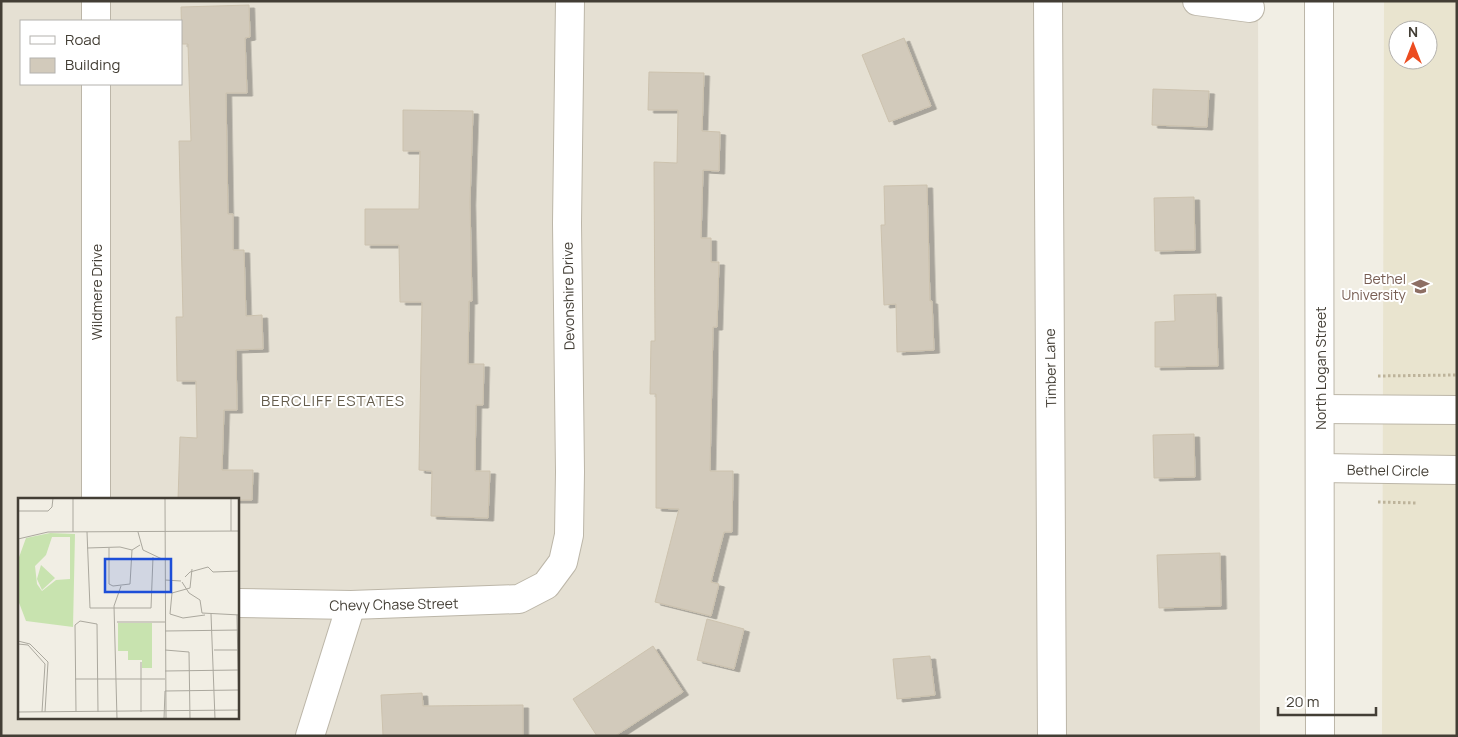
<svg xmlns="http://www.w3.org/2000/svg" width="1458" height="737" font-family="Manrope,sans-serif">
	<defs>
		<filter id="shadow"><feDropShadow dx="5.5" dy="3" stdDeviation="0" flood-color="#0004"/></filter>
	</defs>
	<rect width="100%" height="100%" fill="#f1eee4"/>
	<!-- residential -->
	<path fill="#e5e0d3" fill-rule="evenodd" d="M1 1H1258L1260 736H1ZM21 21H181V84H21ZM19 500H238V718H19Z"/>
	<!-- education -->
	<path fill="#e9e4cf" fill-rule="evenodd" d="M1384 1H1457V736H1382ZM1398 30H1428V60H1398Z"/>
	<!-- building -->
	<g fill="#d2cabb" stroke="#ccc2ae" filter="url(#shadow)">
		<path d="M249 5 250 37 245 38 247 93H226L228 214H233V250H244L246 316 262 315 263 349 236 350 237 410H224L222 470H253L252 500H178L180 437 197 438 196 381H177L176 317H183L179 141H191L188 44H182L181 7Z"/>
		<path d="M904 38 931 106 889 122 862 55Z"/>
		<path d="M649 72 704 73 702 131 720 132 719 171 703 170 701 238H711V262H719L717 327H713L710 471H733L732 532H724L711 582 719 584 711 616 655 602 679 509 656 508V394H650L651 341H655L654 162 677 163 678 110H648Z"/>
		<path d="M1153 89 1209 91 1207 127 1152 125Z"/>
		<path d="M403 110 473 111 470 202 472 301H469L468 364H484L483 405H476L475 471H490L488 518 431 516 432 471 419 470 422 302H400L399 245H365V209H419L420 151H403Z"/>
		<path d="M927 185 930 301H932L934 350 897 352 896 304 884 305 881 225H885L884 186Z"/>
		<path d="M1194 197 1195 250 1155 251 1154 198Z"/>
		<path d="M1216 294 1218 366 1155 367V322L1175 321 1174 295Z"/>
		<path d="M1194 434 1195 477 1154 478 1153 435Z"/>
		<path d="M1220 553 1221 606 1159 608 1157 555Z"/>
		<path d="M707 619 744 629 734 669 697 660Z"/>
		<path d="M653 646 683 692 615 736H597L573 699Z"/>
		<path d="M930 656 935 695 897 699 893 659Z"/>
		<path d="M422 693 423 706 523 705V736H383L381 695Z"/>
	</g>
	<g fill="none" stroke-linecap="round" stroke-linejoin="round">
		<defs>
			<g id="minor">
				<path d="M96 1V21"/>
				<path d="M1048 1 1052 736"/>
				<path d="M1197 1 1250 8"/>
				<path d="M1319 1 1320 736"/>
				<path d="M1320 409 1457 410"/>
				<path d="M1320 468 1457 470"/>
				<path d="M96 500V84"/>
				<path d="M238 603 351 605 519 599 546 585 563 562 569 535 570 472 567 223 570 1"/>
				<path d="M310 736 351 605"/>
			</g>
		</defs>
		<!-- minor casing -->
		<use href="#minor" stroke="#bcb6a8" stroke-width="30"/>
		<!-- path -->
		<g stroke="#bdb39a" stroke-width="3" stroke-dasharray="2.5 2.5" stroke-linecap="butt">
			<path d="M1378 376 1457 375"/>
			<path d="M1378 502 1417 503"/>
		</g>
		<!-- minor -->
		<use href="#minor" stroke="#fff" stroke-width="28"/>
	</g>
	<!-- icons -->
	<defs>
		<symbol id="university-bare" viewBox="-9 -9 18 18"><path d="M0-5L7-2L0 1L-7-2ZM-4 1L0 2.5L4 1V4Q0 6-4 4Z" fill="#8d6e63" stroke="#fff" stroke-width="2.5" paint-order="stroke"/></symbol>
	</defs>
	<g fill-rule="evenodd">
		<use href="#university-bare" x="1408" y="274" width="25" height="25"/>
	</g>
	<g text-anchor="middle" dominant-baseline="central" stroke-width="4" stroke-linejoin="round" paint-order="stroke">
		<!-- education labels -->
		<g font-size="14" fill="#785e54" stroke="#fff" text-anchor="end">
			<text x="1406" y="278">Bethel<tspan x="1406" dy="16">University</tspan></text>
		</g>
		<!-- street labels -->
		<g font-size="14" fill="#433e35" stroke="#fff">
			<text transform="translate(96 292) rotate(-90)">Wildmere Drive</text>
			<text transform="translate(568 296) rotate(-91)">Devonshire Drive</text>
			<text transform="translate(1050 368) rotate(-91)">Timber Lane</text>
			<text transform="translate(1320 368) rotate(-90)">North Logan Street</text>
			<text transform="translate(1388 470) rotate(1)">Bethel Circle</text>
			<text transform="translate(394 604) rotate(-1)">Chevy Chase Street</text>
		</g>
		<!-- neighbourhood labels -->
		<g font-size="15" letter-spacing="1" fill="#655d4d" stroke="#fff">
			<text x="333" y="400">BERCLIFF ESTATES</text>
		</g>
	</g>
	<!-- overview -->
	<g transform="translate(18 498)">
		<rect width="221" height="221" fill="#f1eee4"/>
		<path d="M32 35 57 36 55 129 8 123 0 102V62L8 40ZM34 39H52V81L38 82 24 93 19 86 17 68 28 57ZM23 67 37 80 24 92 19 81ZM100 125H134V170H124V162H110V153H100Z" fill="#c8e3af" fill-rule="evenodd"/>
		<path fill="none" stroke="#aba89e" stroke-width="1" d="M55 0V34M147 0 148 221M0 13H30L34 9 35 0M213 33V0M69 34 72 110H133L135 59M120 34 125 52 144 61M0 41 30 34 222 33M69 50 102 49 114 52 122 47M91 50V86L95 88 112 86 114 52M174 71 172 90 154 95 152 116 165 120 187 117M167 79 172 74 190 69 195 74 222 73M147 82 163 83M164 84 171 95 182 102 184 115 222 117M193 116 197 221M219 117 221 221M99 124H147M147 133 222 132M0 143 12 146 30 164 27 214M0 146 10 147 27 166 24 214M147 152 171 154 172 221M196 152H220M147 173 220 172M57 181H147M147 193 220 192M0 214 222 212M58 214 57 127 62 123 79 126 80 214M123 214V164M99 221 96 108 103 88M146 221 147 193"/>
		<path fill="#1d4ed8" fill-opacity="0.15" stroke="#1d4ed8" stroke-width="2.5" d="M87 61H153V94H87Z"/>
		<rect width="221" height="221" fill="none" stroke="#433e35" stroke-width="2.5"/>
	</g>
	<!-- border -->
	<rect width="1458" height="737" fill="none" stroke="#433e35" stroke-width="5"/>
	<!-- legend -->
	<rect x="20" y="20" width="162" height="65" fill="#ffffff" stroke="#b4b2ae"/>
	<rect x="30" y="36" width="25" height="8" fill="#ffffff" stroke="#b4b2ae"/>
	<text x="65" y="45" font-size="15" fill="#433e35">Road</text>
	<rect x="30" y="58" width="25" height="15" fill="#d2cabb" stroke="#b4b2ae"/>
	<text x="65" y="70" font-size="15" fill="#433e35">Building</text>
	<!-- north arrow -->
	<g transform="translate(1413 45)"><circle r="24" fill="#ffffff" stroke="#b4b2ae"/>
	<path d="M0-4L9 19L0 12L-9 19Z" fill="#ec4c20"/>
	<text y="-8" font-size="14" font-weight="bold" text-anchor="middle" fill="#433e35">N</text>
	</g>
	<!-- scale -->
	<path d="M1278 707v8h98v-8" fill="none" stroke="#433e35" stroke-width="2.5"/>
	<text x="1286" y="707" font-size="15" fill="#433e35" stroke="#ffffff" stroke-width="4" paint-order="stroke">20 m</text>
</svg>
